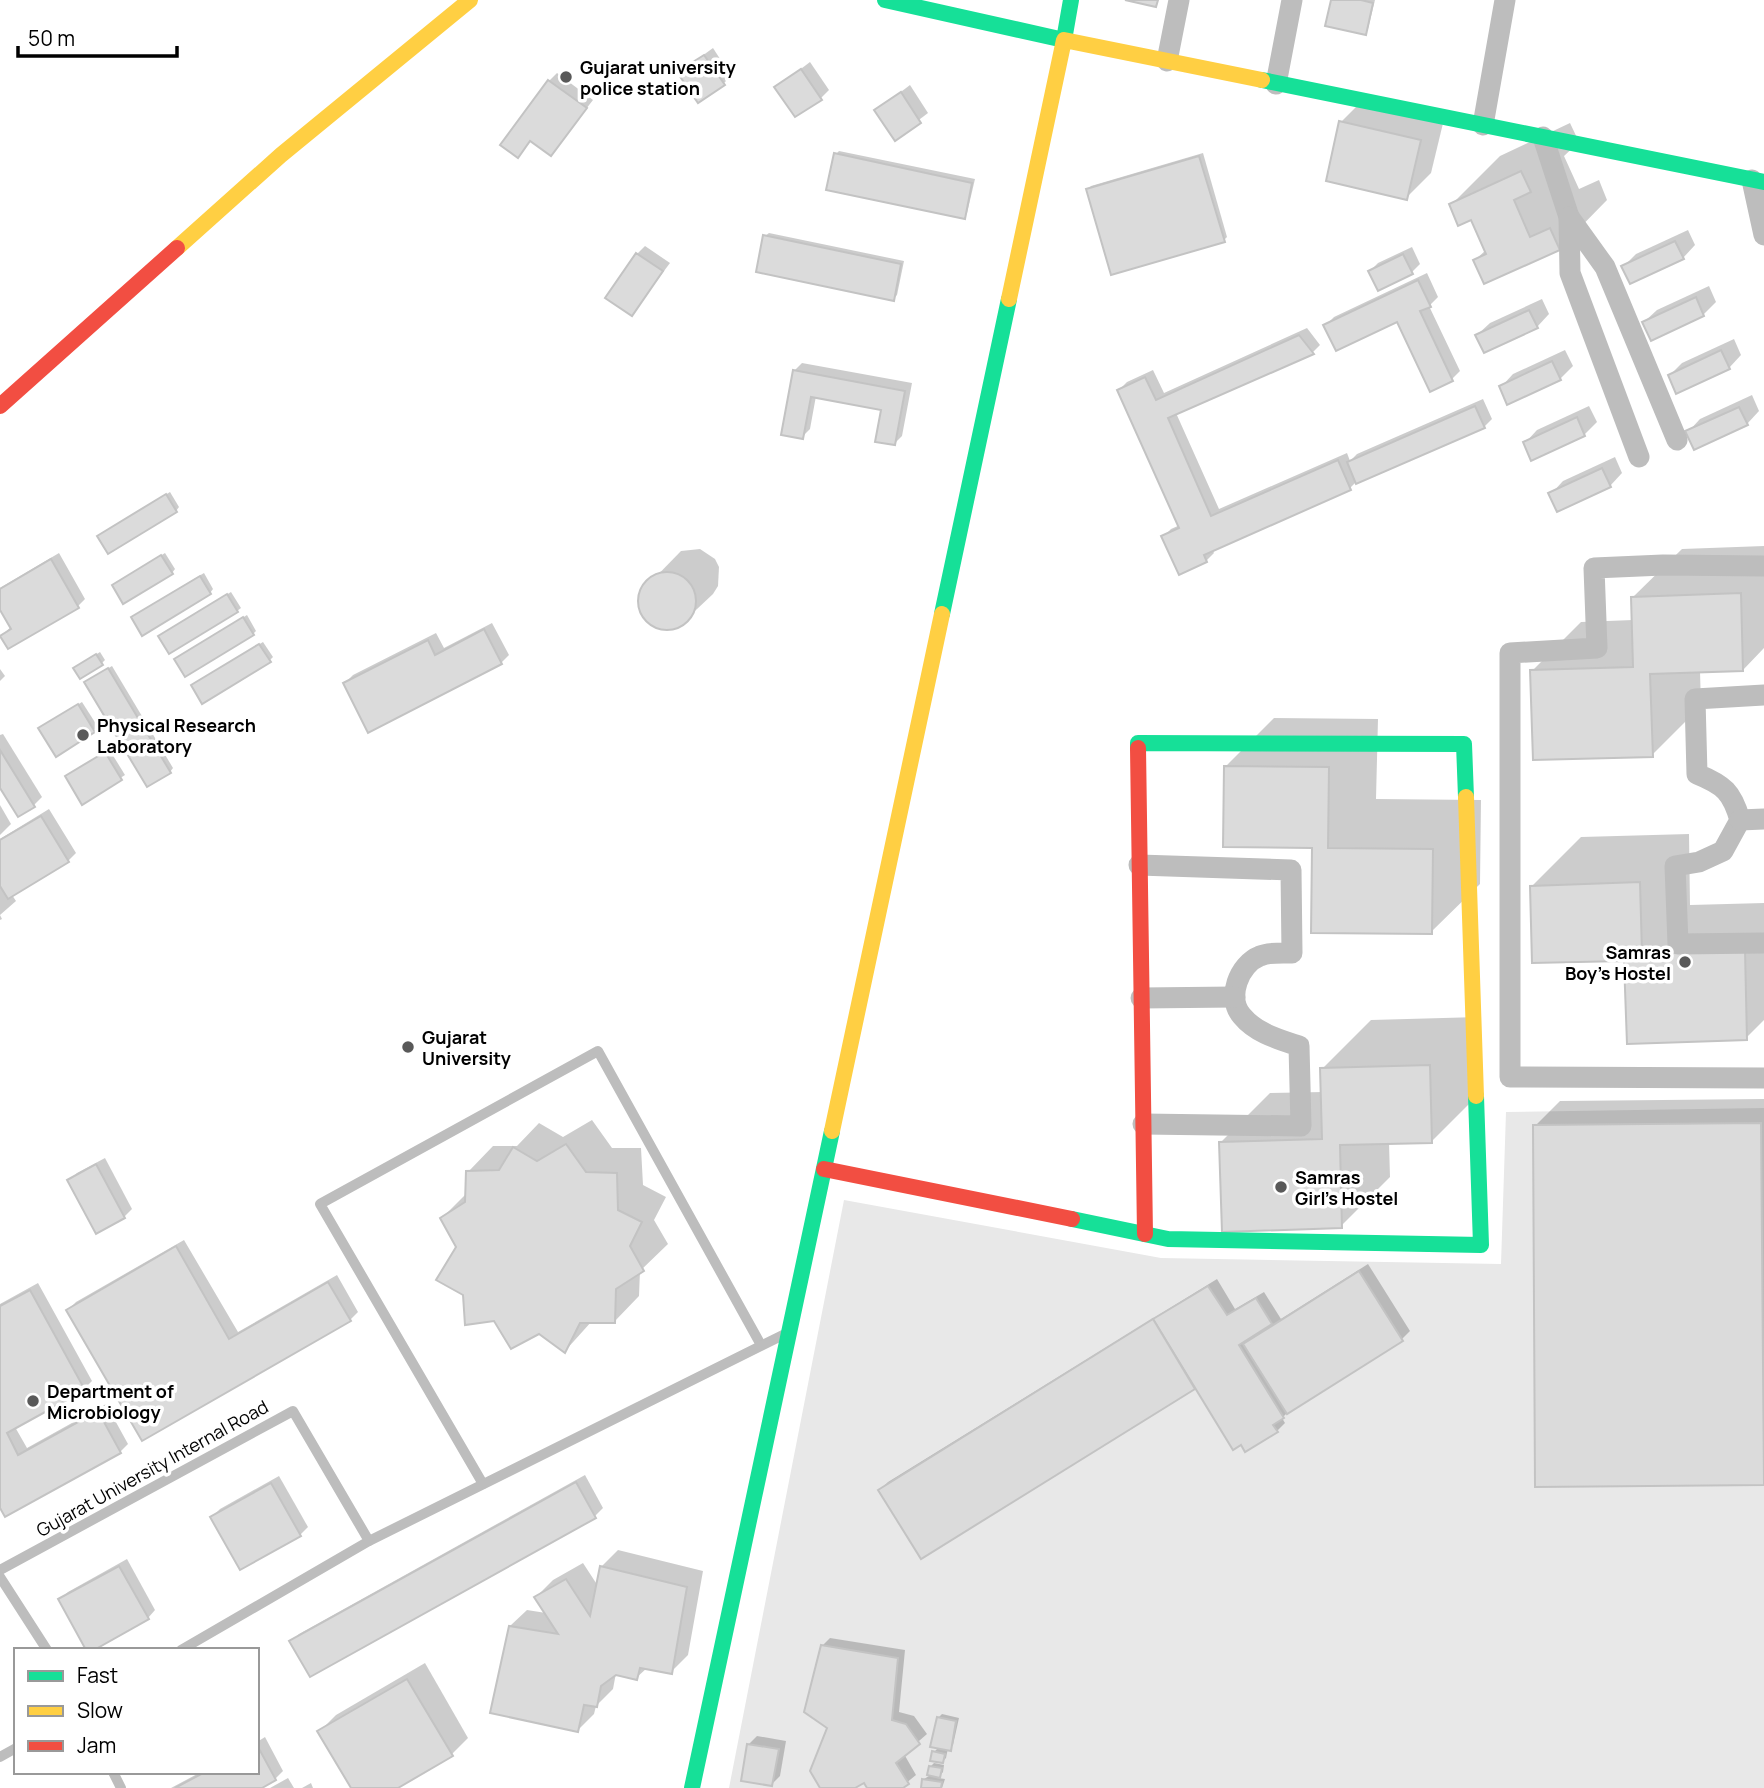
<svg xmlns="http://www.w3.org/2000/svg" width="1764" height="1788" font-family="Manrope,sans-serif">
	<rect width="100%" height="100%" fill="#fff"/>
	<!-- green -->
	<path fill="#e8e8e8" d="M1764 1108V1788H729L844 1200 1161 1258 1501 1264 1506 1112Z"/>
	<!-- shadow -->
	<g fill="#0003">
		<path d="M1333 0H1375L1368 29 1365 33Z"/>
		<path d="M713 48 731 76 723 84 680 72Z"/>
		<path d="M810 62 829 90 821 98 777 87Z"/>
		<path d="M557 73 593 100 551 154 532 140 518 156 549 81Z"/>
		<path d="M910 85 928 113 895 138 877 110Z"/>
		<path d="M1366 97 1445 115 1431 173 1406 198 1341 122Z"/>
		<path d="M1570 123 1579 142 1564 156 1579 189 1599 180 1607 200 1559 249 1475 260 1486 250 1471 218 1451 205 1500 156Z"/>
		<path d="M839 151 975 179 967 213 964 217 836 154Z"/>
		<path d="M1203 153 1227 237 1224 240 1088 190 1091 186Z"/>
		<path d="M1688 230 1695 245 1683 258 1624 266 1636 254Z"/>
		<path d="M769 233 904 261 897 295 893 299 765 236Z"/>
		<path d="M645 246 670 263 632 314 637 254Z"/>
		<path d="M1412 247 1420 264 1412 272 1370 271 1378 263Z"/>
		<path d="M1427 273 1438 297 1429 306 1460 371 1452 379 1398 320 1326 325 1334 317Z"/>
		<path d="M1709 286 1716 302 1703 315 1644 322 1657 310Z"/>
		<path d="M1542 299 1549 314 1537 327 1477 335 1490 323Z"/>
		<path d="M1307 328 1320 345 1313 352 1176 413 1219 509 1347 453 1350 461 1357 454 1483 399 1492 419 1484 427 1356 482 1350 488 1212 549 1214 553 1206 561 1164 536 1171 529 1180 525 1119 390 1127 382 1153 370 1164 393Z"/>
		<path d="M1734 339 1741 355 1729 368 1670 375 1682 363Z"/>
		<path d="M1565 350 1573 366 1560 379 1501 387 1513 374Z"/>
		<path d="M802 363 912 383 902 436 894 444 883 408 816 396 810 429 802 437 794 371Z"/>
		<path d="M1752 395 1759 411 1747 424 1688 432 1700 419Z"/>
		<path d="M1589 406 1597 422 1584 435 1532 458 1525 443 1537 430Z"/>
		<path d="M1615 457 1622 473 1610 486 1551 494 1563 481Z"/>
		<path d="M170 492 179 507 176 511 99 536Z"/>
		<path d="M1764 546V648L1743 670 1700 671 1701 706 1652 755 1532 671 1581 622 1633 620V597L1682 549Z"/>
		<path d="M700 549 715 559 719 567 718 586 713 594 680 625 663 628 648 621 640 607 642 591 681 551Z"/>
		<path d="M59 553 85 599 78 606 2 635 12 626 0 606V588Z"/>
		<path d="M165 553 175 569 172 573 117 582Z"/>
		<path d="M204 573 213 589 210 593 136 614Z"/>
		<path d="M231 592 241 608 237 611 164 632Z"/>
		<path d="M247 615 256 631 253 634 176 659Z"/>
		<path d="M492 623 509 655 501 663 345 683 353 675 436 633 444 648Z"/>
		<path d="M263 642 273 657 270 660 196 682Z"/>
		<path d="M100 652 105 660 102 663 79 665Z"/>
		<path d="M112 666 173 768 170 772 90 679Z"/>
		<path d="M0 669 5 676 0 681Z"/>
		<path d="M82 702 98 727 56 754 44 725Z"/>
		<path d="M1274 718 1378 719 1376 799 1481 800 1480 884 1431 932 1314 846 1225 767Z"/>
		<path d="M3 734 42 797 34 805 0 785V735Z"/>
		<path d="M109 749 125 775 83 802 71 773Z"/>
		<path d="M0 805 11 824 0 835Z"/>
		<path d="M49 809 76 853 68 861 12 895 16 901 0 915 2 919 0 920V839Z"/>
		<path d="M1689 834 1690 905 1764 903V1020L1746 1038 1626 959 1532 886 1581 837Z"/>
		<path d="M1479 1017 1481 1092 1432 1141 1389 1142 1390 1177 1341 1226 1221 1142 1270 1093 1323 1092 1322 1069 1371 1020Z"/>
		<path d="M1764 1099V1482L1763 1483 1535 1126 1560 1101Z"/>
		<path d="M592 1120 612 1148H641L643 1185 666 1197 654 1220 668 1244 640 1271 639 1296 614 1322 592 1321 565 1351 458 1247 442 1218 467 1193 468 1172 493 1146H517L539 1123 563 1137Z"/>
		<path d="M105 1158 132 1209 124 1217 69 1181 77 1173Z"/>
		<path d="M184 1240 238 1332 337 1275 358 1312 350 1320 143 1439 68 1310 76 1302Z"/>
		<path d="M1368 1264 1410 1331 1402 1339 1290 1410 1282 1418 1285 1423 1277 1431 1196 1386 922 1557 880 1490 888 1482 1217 1279 1235 1309 1264 1292 1281 1319Z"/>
		<path d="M38 1283 92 1381 84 1389 15 1427 27 1448 106 1404 128 1444 120 1452 0 1505V1304Z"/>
		<path d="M585 1475 603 1508 595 1516 291 1642 299 1634Z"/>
		<path d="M279 1476 308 1527 300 1535 212 1517 220 1509Z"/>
		<path d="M618 1550 703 1571 688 1655 671 1672 647 1668 636 1678 616 1673 613 1689 596 1706 594 1714 577 1731 510 1626 527 1610 546 1613 536 1597 553 1580 583 1563 598 1586 601 1567Z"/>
		<path d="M127 1559 155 1610 148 1618 60 1600 68 1592Z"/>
		<path d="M830 1638 905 1650 899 1712 914 1716 927 1734 904 1754 916 1775 900 1788H869L864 1781 852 1788H822L829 1727 822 1646Z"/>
		<path d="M425 1663 468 1738 451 1755 395 1788H353L320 1731 336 1715Z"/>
		<path d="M942 1714 959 1718 953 1745 948 1748 946 1758 943 1761 934 1752 939 1747 938 1718Z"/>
		<path d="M757 1736 786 1741 780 1776 772 1784 749 1744Z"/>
		<path d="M265 1737 283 1771 275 1779 258 1788H171L201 1772H257V1742Z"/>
		<path d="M934 1763 944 1765 943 1772 938 1778 945 1779 942 1788H927L924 1779 929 1776 930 1767Z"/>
		<path d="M288 1778 294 1788H270Z"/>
		<path d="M311 1783 313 1788H302Z"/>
	</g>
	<!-- building -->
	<g fill="#dbdbdb" stroke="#c3c3c3" stroke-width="2">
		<path d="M1125 0H1158L1156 7Z"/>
		<path d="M1331 0H1361L1373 3 1366 35 1325 26Z"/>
		<path d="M704 55 725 85 698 103 677 72Z"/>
		<path d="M801 69 822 100 795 117 774 87Z"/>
		<path d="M548 80 587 108 551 156 530 141 518 158 500 145Z"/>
		<path d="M901 92 921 123 895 141 874 110Z"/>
		<path d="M1339 121 1421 140 1407 200 1326 181Z"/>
		<path d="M834 153 972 183 965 219 826 190Z"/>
		<path d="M1199 156 1225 242 1111 275 1086 189Z"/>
		<path d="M1521 171 1531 192 1514 200 1530 237 1550 228 1560 250 1484 284 1473 260 1486 254 1471 220 1458 226 1449 204Z"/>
		<path d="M763 235 901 264 894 301 756 272Z"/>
		<path d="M1675 241 1684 259 1630 284 1621 266Z"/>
		<path d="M636 253 663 271 632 316 605 298Z"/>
		<path d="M1403 254 1413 274 1378 291 1368 271Z"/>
		<path d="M1418 280 1431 307 1420 311 1453 381 1430 392 1397 322 1336 351 1323 325Z"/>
		<path d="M1696 297 1704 316 1651 341 1642 322Z"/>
		<path d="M1529 310 1538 328 1484 353 1475 335Z"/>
		<path d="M1299 335 1314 354 1168 418 1211 516 1338 460 1351 490 1204 555 1207 562 1179 575 1161 536 1179 528 1117 390 1145 377 1156 400Z"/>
		<path d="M1721 350 1730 369 1676 394 1668 375Z"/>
		<path d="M1552 361 1561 380 1507 405 1499 386Z"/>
		<path d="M793 370 905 391 895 445 875 442 881 410 811 397 803 439 781 435Z"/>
		<path d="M1475 406 1485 428 1356 484 1347 462Z"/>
		<path d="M1739 407 1748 425 1694 450 1685 431Z"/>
		<path d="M1577 417 1585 436 1531 461 1523 442Z"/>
		<path d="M1602 468 1611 487 1557 512 1548 493Z"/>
		<path d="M166 494 177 512 108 554 97 536Z"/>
		<path d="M161 555 173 574 123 604 112 585Z"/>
		<path d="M51 559 79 608 8 649 0 636 11 629 0 610V589Z"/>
		<circle cx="667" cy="601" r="29"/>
		<path d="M200 576 211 594 142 636 131 617Z"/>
		<path d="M1741 593 1743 671 1650 674 1653 757 1533 760 1530 670 1633 667 1631 597Z"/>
		<path d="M227 594 238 612 169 654 158 636Z"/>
		<path d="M243 617 254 635 185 677 174 659Z"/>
		<path d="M484 629 502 664 368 733 343 683 428 640 435 655Z"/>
		<path d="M259 644 271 662 202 704 191 685Z"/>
		<path d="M96 654 103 665 80 679 73 668Z"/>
		<path d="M108 668 171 773 147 787 84 682Z"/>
		<path d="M78 704 95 732 56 757 38 728Z"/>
		<path d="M0 750 35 807 18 817 0 788Z"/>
		<path d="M105 752 122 780 82 805 65 776Z"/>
		<path d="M1224 766 1329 767 1328 848 1433 849 1432 934 1311 933 1312 848 1223 847Z"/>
		<path d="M41 816 69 862 8 899 0 886V840Z"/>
		<path d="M1640 882 1642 953 1745 950 1747 1040 1627 1044 1624 961 1532 963 1530 886Z"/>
		<path d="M1430 1065 1432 1143 1340 1145 1342 1228 1222 1232 1219 1142 1322 1139 1320 1068Z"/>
		<path d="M1761 1123 1764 1485 1535 1487 1533 1125Z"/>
		<path d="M566 1144 586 1172 617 1173 618 1210 642 1222 630 1246 644 1271 616 1289 615 1323H580L565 1353 539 1334 511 1349 494 1321 465 1325 463 1295 436 1280 456 1247 440 1218 465 1202 466 1171 499 1170 513 1147 537 1161Z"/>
		<path d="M96 1164 125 1218 96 1234 67 1180Z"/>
		<path d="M176 1246 229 1339 328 1282 351 1321 142 1441 66 1310Z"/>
		<path d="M1359 1271 1403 1341 1287 1414 1243 1344Z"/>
		<path d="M1208 1286 1227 1315 1256 1298 1272 1324 1239 1345 1284 1418 1273 1425 1278 1432 1245 1452 1241 1445 1233 1450 1153 1319Z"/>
		<path d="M30 1290 85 1390 7 1433 18 1455 98 1411 121 1453 5 1517 0 1508V1306Z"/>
		<path d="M1153 1319 1195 1389 921 1559 878 1490Z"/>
		<path d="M576 1482 596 1518 310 1677 289 1641Z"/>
		<path d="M271 1483 301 1536 240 1570 210 1517Z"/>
		<path d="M119 1566 149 1619 94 1650H86L58 1599Z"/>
		<path d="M600 1566 687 1587 672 1674 640 1668 637 1680 616 1675 601 1686 597 1707 584 1705 578 1732 490 1713 509 1626 558 1634 534 1597 566 1579 590 1616Z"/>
		<path d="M821 1645 898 1658 892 1720 906 1724 920 1744 896 1763 909 1784 903 1788H867L864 1783 855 1788H820L810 1771 827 1728 804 1712Z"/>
		<path d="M407 1679 453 1756 398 1788H351L317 1731Z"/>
		<path d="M937 1717 956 1721 951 1751 930 1747Z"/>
		<path d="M747 1744 779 1749 772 1786 741 1781Z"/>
		<path d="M257 1745 276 1780 262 1788H175L205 1772H257Z"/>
		<path d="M932 1751 945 1754 943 1763 930 1761Z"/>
		<path d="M929 1766 942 1768 940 1778 927 1775Z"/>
		<path d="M922 1779 942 1782 941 1788H921Z"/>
	</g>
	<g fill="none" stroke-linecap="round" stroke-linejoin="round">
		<!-- lane -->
		<g stroke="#bdbdbd" stroke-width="10">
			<path d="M483 1484 320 1204 598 1051 761 1345"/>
			<path d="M0 1570 293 1411 369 1541"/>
			<path d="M0 1577 47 1650"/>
			<path d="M181 1650 369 1541 783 1335"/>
			<path d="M0 1757 16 1748"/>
			<path d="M113 1772 121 1788"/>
		</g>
		<!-- street -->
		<g stroke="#bdbdbd" stroke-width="21">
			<path d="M1167 61 1179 0"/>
			<path d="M1276 84 1292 0"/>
			<path d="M1483 125 1505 0"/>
			<path d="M1543 137 1569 217 1570 273 1639 457"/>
			<path d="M1752 180 1764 235"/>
			<path d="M1569 217 1605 267 1677 440"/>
			<path d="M1764 566 1663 565 1594 568 1597 648 1510 653V1077L1764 1078"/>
			<path d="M1764 695 1695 699 1697 774C1724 785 1732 792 1740 820L1723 851 1699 862 1675 866 1678 944 1764 943"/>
			<path d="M1740 820 1764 819"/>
			<path d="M1139 865 1291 870 1292 953C1283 953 1268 952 1260 956 1239 964 1226 998 1242 1016 1256 1033 1278 1039 1299 1046L1301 1126 1143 1124"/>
			<path d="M1141 998 1235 997"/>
		</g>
		<!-- fast -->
		<g stroke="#16e098" stroke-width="16">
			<path d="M885 0 1064 40 1071 0"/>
			<path d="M1262 80 1764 182"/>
			<path d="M942 614 1009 299"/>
			<path d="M1138 748V743L1464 744 1466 797"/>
			<path d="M1072 1219 1168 1239 1481 1245 1476 1096"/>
			<path d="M692 1788 832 1131"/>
		</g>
		<!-- slow -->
		<g stroke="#ffcf43" stroke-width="16">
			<path d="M177 248 281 155 470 0"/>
			<path d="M1009 299 1064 40 1262 80"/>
			<path d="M1466 797 1476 1096"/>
			<path d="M832 1131 942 614"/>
		</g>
		<!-- jam -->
		<g stroke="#f24e42" stroke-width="16">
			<path d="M0 406 177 248"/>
			<path d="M1138 748 1145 1234"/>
			<path d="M824 1169 1072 1219"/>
		</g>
	</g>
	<!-- markers -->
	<g fill="#595959" stroke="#fff" stroke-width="2.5">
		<circle cx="566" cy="77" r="7"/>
		<circle cx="83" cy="735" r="7"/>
		<circle cx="1685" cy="962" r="7"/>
		<circle cx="408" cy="1047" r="7"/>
		<circle cx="1281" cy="1187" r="7"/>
		<circle cx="33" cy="1401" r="7"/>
	</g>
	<g text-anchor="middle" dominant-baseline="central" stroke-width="7" stroke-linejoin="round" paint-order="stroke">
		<!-- poi labels -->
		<g font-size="18" font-weight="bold" fill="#000" stroke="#fff" text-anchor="start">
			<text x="580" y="67">Gujarat university<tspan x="580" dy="21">police station</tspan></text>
			<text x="97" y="725">Physical Research<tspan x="97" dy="21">Laboratory</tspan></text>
			<text x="1671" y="952" text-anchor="end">Samras<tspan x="1671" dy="21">Boy's Hostel</tspan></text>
			<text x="422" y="1037">Gujarat<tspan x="422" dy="21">University</tspan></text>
			<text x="1295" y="1177">Samras<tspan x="1295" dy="21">Girl's Hostel</tspan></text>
			<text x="47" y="1391">Department of<tspan x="47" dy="21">Microbiology</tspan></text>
		</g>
		<!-- street labels -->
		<g font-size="18" fill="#000" stroke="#fff">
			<text transform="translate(152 1468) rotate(-29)">Gujarat University Internal Road</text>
		</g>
	</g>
	<!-- legend -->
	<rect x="14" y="1648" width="245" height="126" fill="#ffffff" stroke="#999999" stroke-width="2"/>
	<rect x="28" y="1671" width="35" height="10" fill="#16e098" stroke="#999999" stroke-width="2"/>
	<text x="77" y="1683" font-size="21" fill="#000000">Fast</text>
	<rect x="28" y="1706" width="35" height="10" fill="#ffcf43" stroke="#999999" stroke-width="2"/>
	<text x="77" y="1718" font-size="21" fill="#000000">Slow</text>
	<rect x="28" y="1741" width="35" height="10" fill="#f24e42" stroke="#999999" stroke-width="2"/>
	<text x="77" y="1753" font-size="21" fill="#000000">Jam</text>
	<!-- scale -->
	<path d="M18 46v10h159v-10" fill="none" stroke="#000000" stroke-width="3.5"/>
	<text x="28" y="46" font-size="21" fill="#000000" stroke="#ffffff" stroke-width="5" paint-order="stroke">50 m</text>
</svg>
